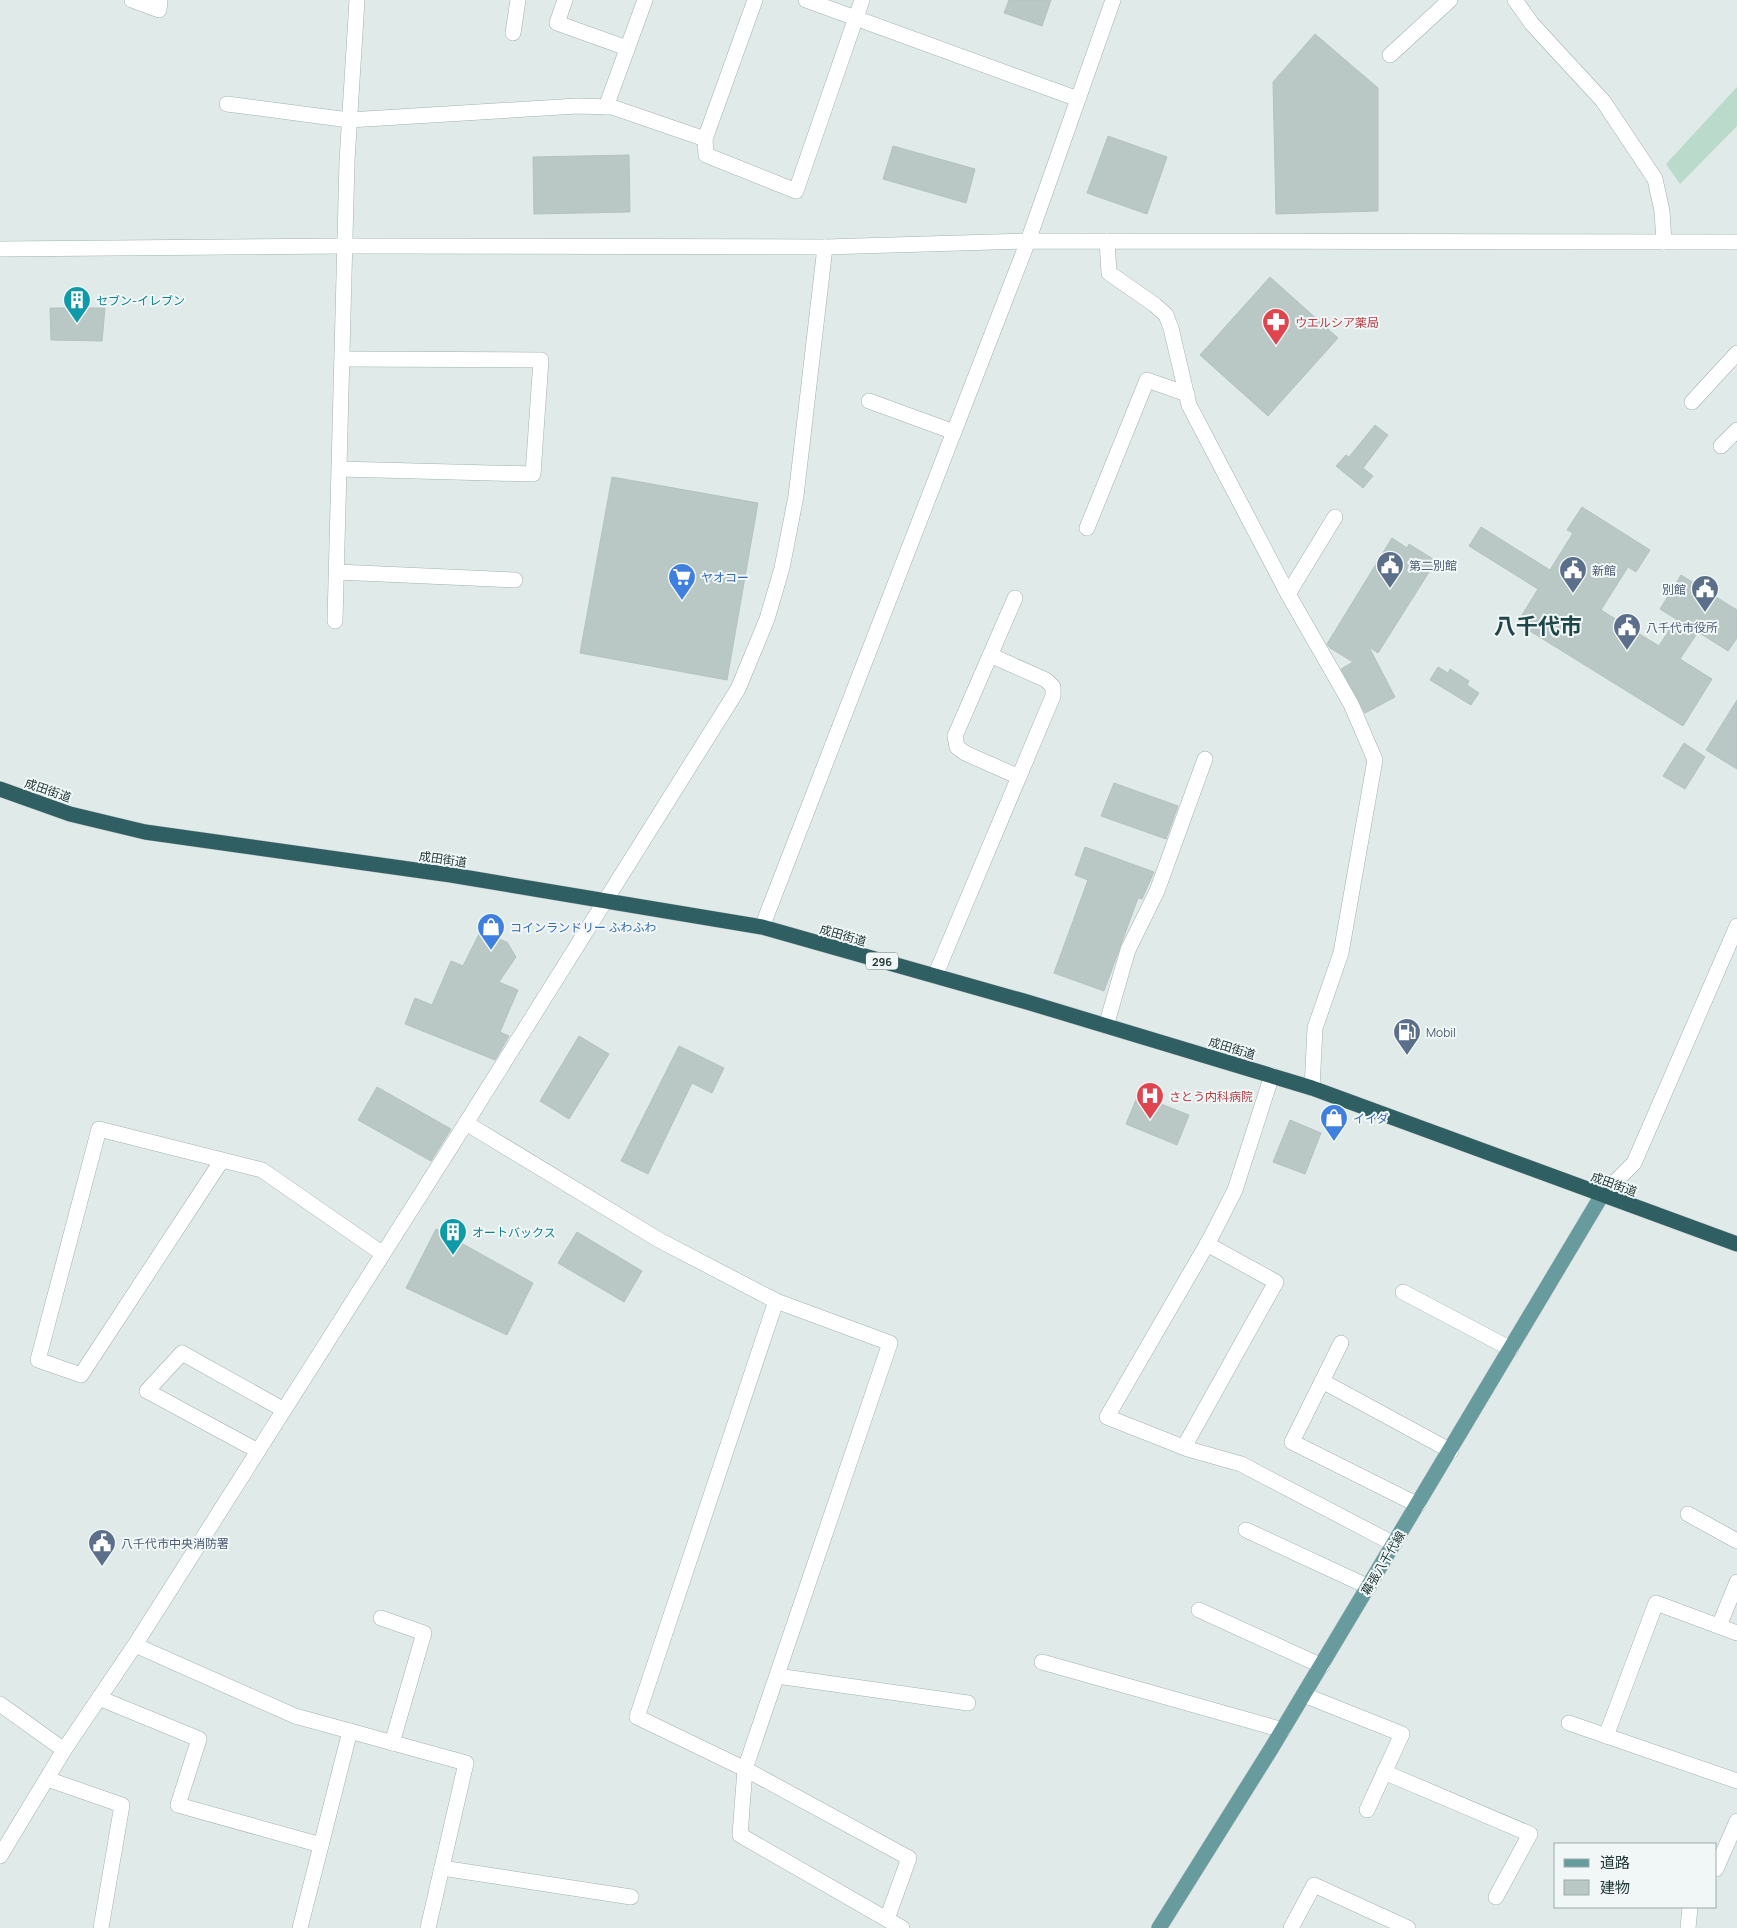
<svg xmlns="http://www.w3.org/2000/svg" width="1737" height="1928" font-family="Manrope,'Noto Sans JP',sans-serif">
	<rect width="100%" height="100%" fill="#e0eae9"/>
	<!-- green -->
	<path fill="#badacc" d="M1737 87V126L1680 184 1666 164Z"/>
	<!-- building -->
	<g fill="#b9c7c5" stroke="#b3c3c1">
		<path d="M1009 0H1051L1042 26 1004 13Z"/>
		<path d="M1315 34 1378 88V211L1276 214 1273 82Z"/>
		<path d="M1108 136 1167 157 1147 214 1087 193Z"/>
		<path d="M893 146 975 169 966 203 883 179Z"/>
		<path d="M629 155 630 212 534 214 533 157Z"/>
		<path d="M1270 277 1338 338 1268 416 1200 355Z"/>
		<path d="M50 308H105L102 341 51 340Z"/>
		<path d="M1375 425 1388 435 1363 468 1373 476 1363 488 1336 466 1346 455 1349 457Z"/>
		<path d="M612 477 758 503 727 680 580 653Z"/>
		<path d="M1582 507 1650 550 1636 572 1628 567 1601 610 1659 646 1676 619 1660 609 1681 575 1737 610V638L1728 651 1698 632 1680 659 1712 679 1683 726 1517 623 1538 589 1469 546 1481 527 1550 570 1573 533 1567 530Z"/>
		<path d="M1392 538 1407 548 1409 544 1436 561 1378 653 1369 647 1395 697 1365 713 1341 669 1353 662 1330 648 1327 644Z"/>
		<path d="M1438 667 1448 673 1450 669 1469 681 1467 685 1479 693 1471 705 1430 680Z"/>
		<path d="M1737 700V769L1706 750Z"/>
		<path d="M1684 743 1705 757 1685 789 1663 776Z"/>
		<path d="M1114 783 1178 806 1166 839 1101 816Z"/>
		<path d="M1085 847 1154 872 1142 899 1138 898 1104 991 1054 973 1088 880 1075 875Z"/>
		<path d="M480 932 507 942 516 957 499 982 518 990 500 1032 509 1036 495 1060 405 1024 415 998 432 1005 451 961 463 966Z"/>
		<path d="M579 1036 609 1054 569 1119 540 1101Z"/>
		<path d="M679 1046 724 1068 712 1093 692 1083 648 1174 621 1161Z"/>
		<path d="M377 1087 451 1129 431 1161 358 1120Z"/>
		<path d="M1138 1095 1189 1115 1177 1145 1126 1124Z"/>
		<path d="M1290 1120 1321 1133 1305 1174 1273 1162Z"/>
		<path d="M436 1229 533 1283 507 1335 406 1288Z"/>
		<path d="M577 1232 642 1271 624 1302 558 1263Z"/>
	</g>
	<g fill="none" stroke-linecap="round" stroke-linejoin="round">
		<defs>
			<g id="minor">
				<path d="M132 0 159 10 160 0"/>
				<path d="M565 0 557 23 627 48"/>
				<path d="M806 0 1078 99"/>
				<path d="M1515 0 1532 24 1603 101 1655 179 1662 211 1664 242"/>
				<path d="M513 33 518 0"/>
				<path d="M1390 55 1450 0"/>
				<path d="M227 104 349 120 577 106 612 107 705 139 755 0"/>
				<path d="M606 107 645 0"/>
				<path d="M705 139 706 155 796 191 862 0"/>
				<path d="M1107 241 1109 273 1155 305 1166 315 1171 328 1189 405 1288 594 1351 704 1375 760 1341 953 1315 1028 1312 1088"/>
				<path d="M0 249 346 246 825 247 1028 241 1737 242"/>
				<path d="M869 401 954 432"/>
				<path d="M1692 402 1737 353"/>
				<path d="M1721 446 1737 430"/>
				<path d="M340 469 533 474 541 360 343 359"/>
				<path d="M1087 528 1147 380 1187 394"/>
				<path d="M337 572 515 580"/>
				<path d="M1288 594 1335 517"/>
				<path d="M1015 598 955 736 957 747 965 753 1019 777"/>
				<path d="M335 621 347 161 357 0"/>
				<path d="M762 927 1028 241 1113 0"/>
				<path d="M935 976 1053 696V687L1046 680 990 655"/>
				<path d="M1106 1026 1128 950 1157 891 1205 759"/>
				<path d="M1272 1075 1235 1190 1210 1239 1107 1417 1188 1449 1241 1464 1394 1544"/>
				<path d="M466 1123 659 1240 776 1301 890 1343 745 1769 740 1835 902 1928"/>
				<path d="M222 1160 81 1375 38 1360 99 1129 262 1170 383 1254"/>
				<path d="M1602 1195 1634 1163 1737 926"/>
				<path d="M1403 1292 1511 1349"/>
				<path d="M769 1297 776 1301 637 1717 745 1769 909 1858 887 1919"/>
				<path d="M1341 1343 1292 1442 1418 1505"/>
				<path d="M1322 1381 1451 1451"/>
				<path d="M1184 1447 1276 1282 1207 1244"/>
				<path d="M258 1451 147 1391 182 1353 284 1410"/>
				<path d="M1688 1514 1737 1541"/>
				<path d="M1246 1530 1369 1587"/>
				<path d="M1199 1610 1322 1666"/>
				<path d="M381 1618 424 1633 392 1743"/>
				<path d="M1719 1626 1737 1582"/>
				<path d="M135 1645 295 1716 466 1763 428 1928"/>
				<path d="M1042 1662 1283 1730"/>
				<path d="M777 1676 968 1703"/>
				<path d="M1304 1695 1402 1734 1367 1810"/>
				<path d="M99 1698 199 1739 178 1805 321 1845"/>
				<path d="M0 1704 64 1750"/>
				<path d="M1569 1723 1737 1781"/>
				<path d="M1606 1736 1656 1603 1737 1633"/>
				<path d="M1384 1772 1530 1834 1496 1897"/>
				<path d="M47 1779 122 1805 101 1928"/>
				<path d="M0 1856 64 1750 135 1645 466 1123 738 689 767 619 782 568 796 496 825 247"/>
				<path d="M442 1868 631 1897"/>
				<path d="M1716 1869 1737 1821"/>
				<path d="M300 1928 350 1731"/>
				<path d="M1291 1928 1314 1885 1408 1928"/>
				<path d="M1688 1928 1690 1907"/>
			</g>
			<path id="major" d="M1159 1928 1271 1749 1602 1195"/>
			<path id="highway" d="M0 789 70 814 145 832 451 875 762 927 1027 1002 1312 1088 1737 1244"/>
		</defs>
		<!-- minor casing -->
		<use href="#minor" stroke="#a3b1b1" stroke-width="16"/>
		<!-- major casing -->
		<use href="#major" stroke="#bdc4c4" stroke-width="16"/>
		<!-- highway casing -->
		<use href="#highway" stroke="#bdc4c4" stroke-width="16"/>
		<!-- minor -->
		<use href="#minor" stroke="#fff" stroke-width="15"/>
		<!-- major -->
		<use href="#major" stroke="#679b9d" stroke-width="15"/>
		<!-- highway -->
		<use href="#highway" stroke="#305f63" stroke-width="15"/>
	</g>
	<!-- icons -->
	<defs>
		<symbol id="building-pin" viewBox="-11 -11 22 30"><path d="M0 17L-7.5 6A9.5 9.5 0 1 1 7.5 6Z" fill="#0f9aa8" stroke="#f0f7f6"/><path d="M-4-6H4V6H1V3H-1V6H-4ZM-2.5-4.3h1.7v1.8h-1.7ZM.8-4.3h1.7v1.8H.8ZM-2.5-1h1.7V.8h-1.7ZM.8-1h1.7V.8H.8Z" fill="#fff"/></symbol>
		<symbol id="pharmacy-pin" viewBox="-11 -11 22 30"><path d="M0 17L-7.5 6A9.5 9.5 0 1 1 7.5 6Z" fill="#e0444e" stroke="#f0f7f6"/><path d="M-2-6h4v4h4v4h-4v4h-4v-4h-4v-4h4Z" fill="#fff"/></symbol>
		<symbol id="civic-pin" viewBox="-11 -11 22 30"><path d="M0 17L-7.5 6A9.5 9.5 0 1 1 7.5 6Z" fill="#5c6f8a" stroke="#f0f7f6"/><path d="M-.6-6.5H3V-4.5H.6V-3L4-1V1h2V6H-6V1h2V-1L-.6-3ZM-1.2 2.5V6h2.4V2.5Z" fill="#fff"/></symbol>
		<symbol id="supermarket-pin" viewBox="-11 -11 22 30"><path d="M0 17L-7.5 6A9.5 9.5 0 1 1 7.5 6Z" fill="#3f7fe0" stroke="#f0f7f6"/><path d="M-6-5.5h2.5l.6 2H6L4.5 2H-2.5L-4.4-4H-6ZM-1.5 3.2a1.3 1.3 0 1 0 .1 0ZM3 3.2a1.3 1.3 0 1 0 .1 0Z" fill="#fff"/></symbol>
		<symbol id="shop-pin" viewBox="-11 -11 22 30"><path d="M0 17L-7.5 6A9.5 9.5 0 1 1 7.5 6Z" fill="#3f7fe0" stroke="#f0f7f6"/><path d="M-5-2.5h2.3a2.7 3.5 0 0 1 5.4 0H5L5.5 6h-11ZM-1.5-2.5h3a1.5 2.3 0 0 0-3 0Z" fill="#fff"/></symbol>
		<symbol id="fuel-pin" viewBox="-11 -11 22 30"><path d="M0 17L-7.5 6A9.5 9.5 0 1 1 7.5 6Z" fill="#5c6f8a" stroke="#f0f7f6"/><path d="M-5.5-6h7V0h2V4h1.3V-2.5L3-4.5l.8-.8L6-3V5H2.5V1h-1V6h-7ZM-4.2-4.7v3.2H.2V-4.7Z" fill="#fff"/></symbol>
		<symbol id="hospital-pin" viewBox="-11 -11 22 30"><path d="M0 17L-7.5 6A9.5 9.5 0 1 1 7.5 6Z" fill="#e0444e" stroke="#f0f7f6"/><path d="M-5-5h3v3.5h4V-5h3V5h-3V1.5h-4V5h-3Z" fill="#fff"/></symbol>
	</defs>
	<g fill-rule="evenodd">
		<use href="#building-pin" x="61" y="284" width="32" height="43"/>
		<use href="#pharmacy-pin" x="1260" y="306" width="32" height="43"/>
		<use href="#civic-pin" x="1374" y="549" width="32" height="43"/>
		<use href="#civic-pin" x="1557" y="554" width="32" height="43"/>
		<use href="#supermarket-pin" x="666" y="561" width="32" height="43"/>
		<use href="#civic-pin" x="1689" y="573" width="32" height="43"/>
		<use href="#civic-pin" x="1611" y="611" width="32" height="43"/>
		<use href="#shop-pin" x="475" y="911" width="32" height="43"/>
		<use href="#fuel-pin" x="1391" y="1016" width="32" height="43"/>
		<use href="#hospital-pin" x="1134" y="1080" width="32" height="43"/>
		<use href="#shop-pin" x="1318" y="1102" width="32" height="43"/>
		<use href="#building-pin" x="437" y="1216" width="32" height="43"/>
		<use href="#civic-pin" x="86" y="1527" width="32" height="43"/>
	</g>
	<g text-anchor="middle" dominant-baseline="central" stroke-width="4" stroke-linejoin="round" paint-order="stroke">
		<!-- shield labels -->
		<rect fill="#f0f7f6" stroke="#607272" stroke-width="1" x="866" y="952.5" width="32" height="17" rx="4"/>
		<g font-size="11" font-weight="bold" fill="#223939">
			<text x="882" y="961">296</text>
		</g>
		<!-- culture labels -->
		<g font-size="12" fill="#0d838f" stroke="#f0f7f6" text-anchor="start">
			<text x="96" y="300">セブン-イレブン</text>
			<text x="472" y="1232">オートバックス</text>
		</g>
		<!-- health labels -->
		<g font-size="12" fill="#be3a42" stroke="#f0f7f6" text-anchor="start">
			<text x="1295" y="322">ウエルシア薬局</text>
			<text x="1169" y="1096">さとう内科病院</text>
		</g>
		<!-- service labels -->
		<g font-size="12" fill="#4e5e75" stroke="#f0f7f6" text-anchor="start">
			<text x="1409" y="565">第二別館</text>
			<text x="1592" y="570">新館</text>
			<text x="1686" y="589" text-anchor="end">別館</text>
			<text x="1646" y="627">八千代市役所</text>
			<text x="1426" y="1032">Mobil</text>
			<text x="121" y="1543">八千代市中央消防署</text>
		</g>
		<!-- shop labels -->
		<g font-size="12" fill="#366cbe" stroke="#f0f7f6" text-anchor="start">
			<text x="701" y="577">ヤオコー</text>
			<text x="510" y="927">コインランドリー ふわふわ</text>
			<text x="1353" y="1118">イイダ</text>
		</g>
		<!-- street labels -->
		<g font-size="12" fill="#223939" stroke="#f0f7f6">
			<text transform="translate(48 790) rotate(19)">成田街道</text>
			<text transform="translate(443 859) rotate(8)">成田街道</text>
			<text transform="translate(843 935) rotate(16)">成田街道</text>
			<text transform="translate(1232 1048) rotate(17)">成田街道</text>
			<text transform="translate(1614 1184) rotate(20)">成田街道</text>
			<text transform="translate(1383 1563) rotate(-59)">幕張八千代線</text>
		</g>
		<!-- town labels -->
		<g font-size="22" font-weight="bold" fill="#1f474a" stroke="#f0f7f6">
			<text x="1538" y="626">八千代市</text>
		</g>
	</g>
	<!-- legend -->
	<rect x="1554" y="1843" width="162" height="65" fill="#f0f7f6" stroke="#9eabaa"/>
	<rect x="1564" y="1859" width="25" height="8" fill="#679b9d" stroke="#9eabaa"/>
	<text x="1600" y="1868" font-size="15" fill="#223939">道路</text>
	<rect x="1564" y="1880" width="25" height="15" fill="#b9c7c5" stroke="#9eabaa"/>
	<text x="1600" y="1893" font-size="15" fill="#223939">建物</text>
</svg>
